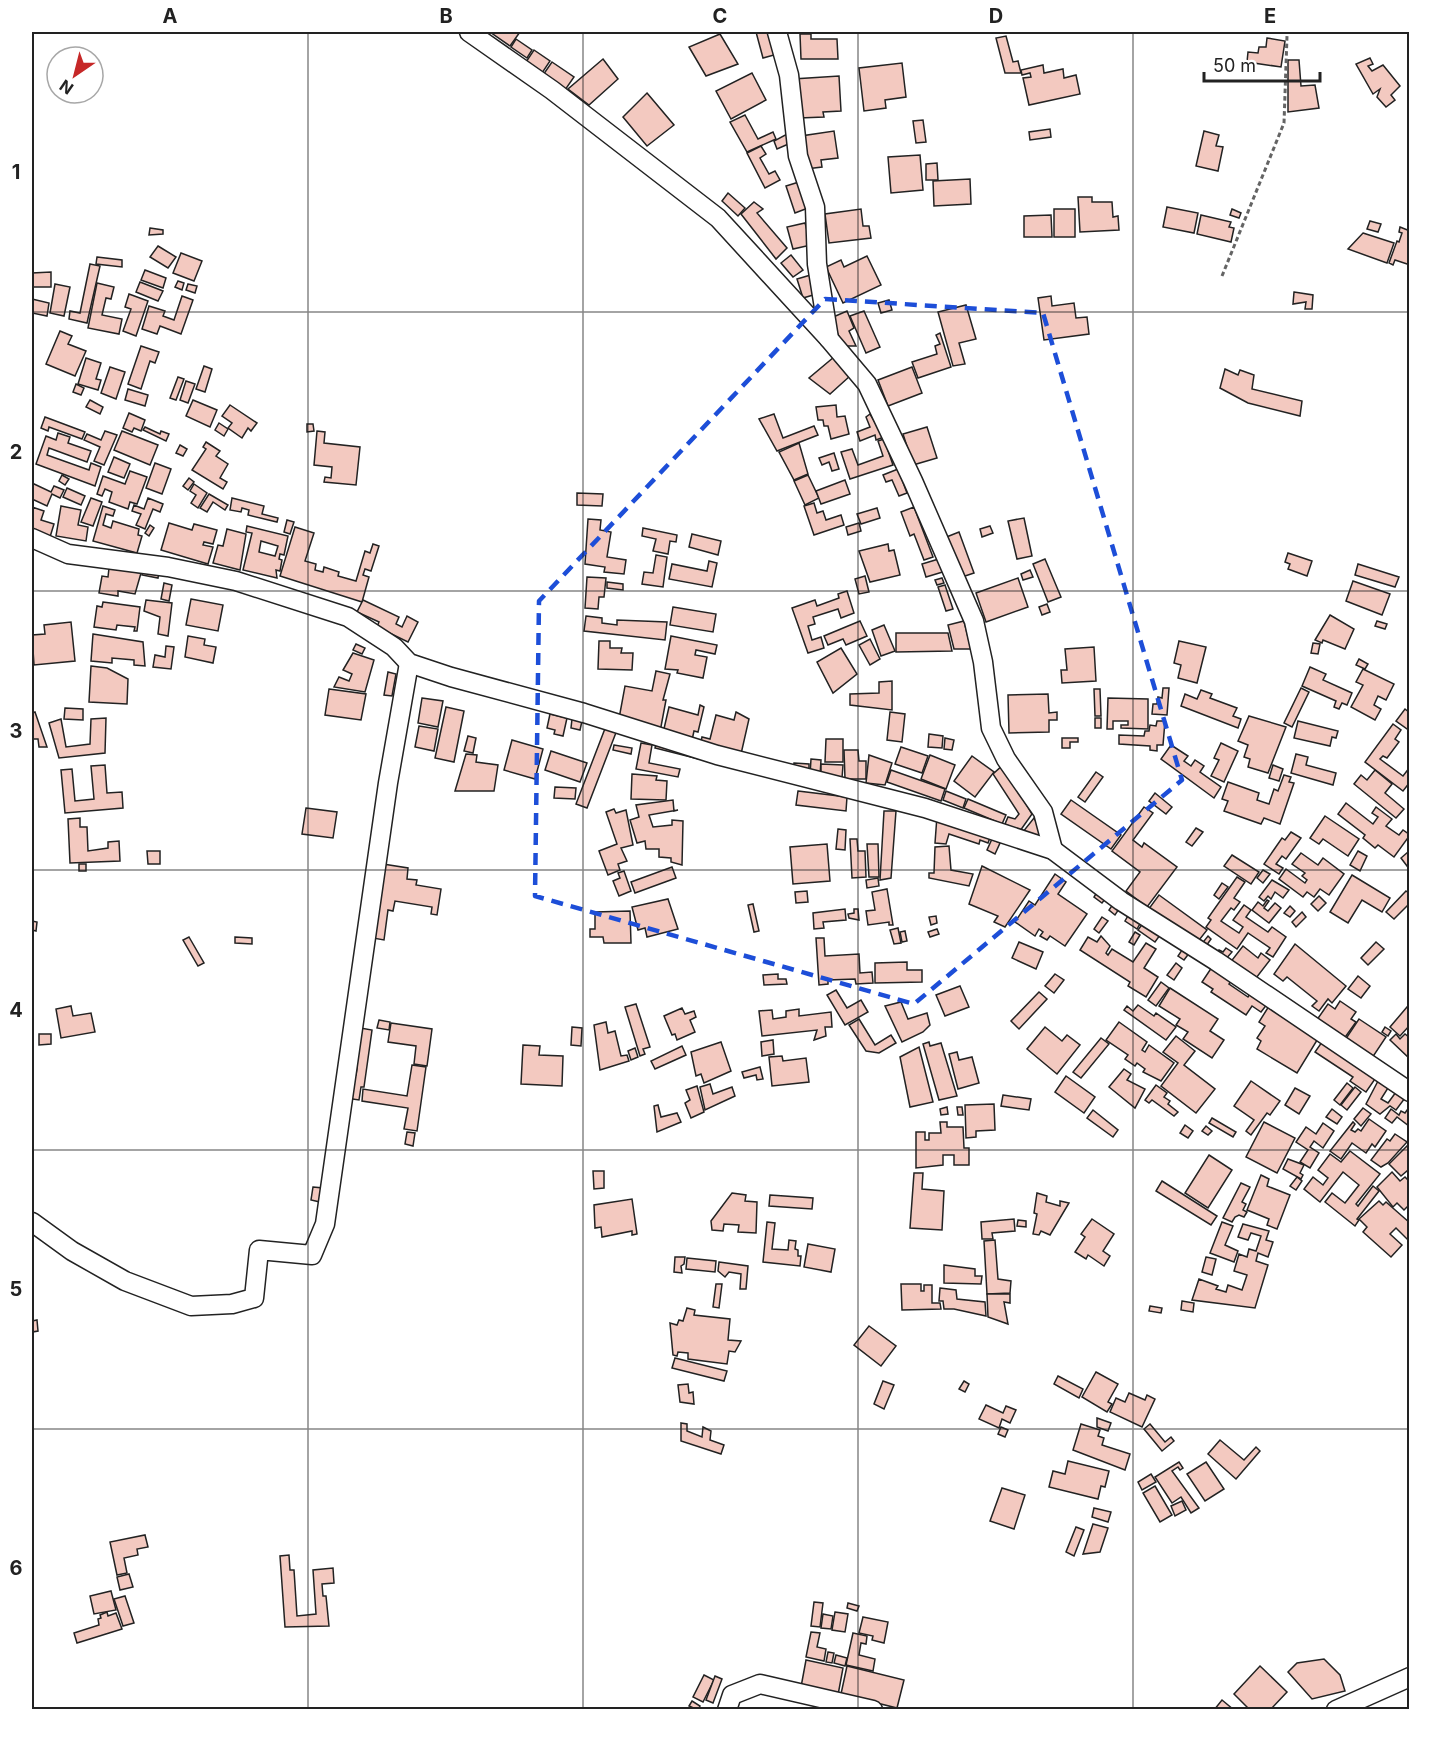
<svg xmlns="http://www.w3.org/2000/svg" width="1441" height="1741" font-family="Inter,sans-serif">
	<rect width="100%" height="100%" fill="#fff"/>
	<!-- building -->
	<g fill="#f3c9c0" stroke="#222" stroke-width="1.5" fill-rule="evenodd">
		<path d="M490 32H520L510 46Z"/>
		<path d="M756 32H768L774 55 763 58Z"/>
		<path d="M720 34 738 64 706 76 689 47Z"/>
		<path d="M800 34H811V39H837L838 59H801Z"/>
		<path d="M1006 36 1013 62 1018 61 1021 73H1005L996 38Z"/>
		<path d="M1267 38 1285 41 1281 67 1247 62 1248 52 1258 53 1259 47H1266Z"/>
		<path d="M516 39 532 50 527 58 511 47Z"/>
		<path d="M534 50 550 61 542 73 526 62Z"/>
		<path d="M1370 58 1373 64 1368 66 1372 71 1383 65 1400 86 1391 95 1395 100 1386 107 1377 97 1380 89 1373 94 1356 64Z"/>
		<path d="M603 59 618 79 589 105 568 89Z"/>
		<path d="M1288 60H1299L1301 86 1315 85 1319 108 1288 112Z"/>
		<path d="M552 62 574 77 565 90 543 75Z"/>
		<path d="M902 63 906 97 885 100 886 108 864 111 859 68Z"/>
		<path d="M1043 65 1044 73 1063 69 1064 78 1076 75 1080 94 1029 105 1023 78 1031 77 1030 73 1022 75 1021 70Z"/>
		<path d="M752 73 766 100 731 119 716 91Z"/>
		<path d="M839 76 841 111 823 112 824 117 799 118 793 79Z"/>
		<path d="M647 93 674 125 647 146 623 117Z"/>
		<path d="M745 115 758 139 773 132 776 139 747 152 730 122Z"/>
		<path d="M923 120 926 142 916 143 913 121Z"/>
		<path d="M1050 129 1051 137 1030 140 1029 132Z"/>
		<path d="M834 131 838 158 821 160 822 167 806 169 801 136Z"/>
		<path d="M1204 131 1219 135 1216 146 1223 147 1218 171 1196 166Z"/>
		<path d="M789 133 793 142 777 149 774 141Z"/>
		<path d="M761 146 766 154 760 158 769 174 775 171 780 180 765 188 747 153Z"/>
		<path d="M920 155 923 190 891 193 888 157Z"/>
		<path d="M937 163 938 180H926V164Z"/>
		<path d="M970 179 971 204 934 206 933 181Z"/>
		<path d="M799 182 808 208 795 213 786 186Z"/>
		<path d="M728 193 745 208 738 216 722 201Z"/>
		<path d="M1078 197H1092V202H1112L1113 217 1118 216 1119 230 1080 232Z"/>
		<path d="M754 202 763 209 757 213 787 248 776 259 741 214Z"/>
		<path d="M1167 207 1198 213 1194 233 1163 227Z"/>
		<path d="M861 209 863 226H869L871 238 829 243 825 214Z"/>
		<rect x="1054" y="209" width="21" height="28"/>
		<path d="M1232 209 1241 213 1239 218 1230 215Z"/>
		<path d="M1051 215 1052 237H1024V216Z"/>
		<path d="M1201 215 1231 222 1229 227 1234 228 1231 242 1197 234Z"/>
		<path d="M1370 221 1381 224 1378 232 1367 229Z"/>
		<path d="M805 223 811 245 793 249 787 227Z"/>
		<path d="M1400 227 1410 231V265L1395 260 1393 265 1389 263 1397 241 1399 242 1402 233 1399 232Z"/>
		<path d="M150 228 163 230V234L149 235Z"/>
		<path d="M1363 233 1394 243 1387 263 1348 249Z"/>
		<path d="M158 246 176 257 168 268 150 257Z"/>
		<path d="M181 253 202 261 194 281 173 273Z"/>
		<path d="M791 255 803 270 793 277 781 263Z"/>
		<path d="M867 256 881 285 843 303 826 267 841 260 844 267Z"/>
		<path d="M97 257 122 260V267L96 264Z"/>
		<path d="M90 264 100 266 87 323 69 319 70 311 80 313Z"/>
		<path d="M145 270 166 278 163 288 141 280Z"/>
		<path d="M51 272V287H32V273Z"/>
		<path d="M814 274 820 293 803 298 797 279Z"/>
		<path d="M178 281 184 283 182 290 175 287Z"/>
		<path d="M140 282 163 291 158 301 136 292Z"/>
		<path d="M97 283 114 287 111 299 106 298 102 315 122 319 119 334 88 328Z"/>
		<path d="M55 284 70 287 64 316 50 313Z"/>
		<path d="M188 284 197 286 195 293 186 290Z"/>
		<path d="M1294 292 1313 295 1312 309H1305L1306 302 1293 304Z"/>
		<path d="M129 294 148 301 136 336 123 331 131 309 125 307Z"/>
		<path d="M182 296 193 300 181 334 160 326 157 334 142 329 149 306 165 311 163 316 174 320Z"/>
		<path d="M1051 296 1052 306 1074 303 1076 318 1087 317 1089 334 1044 340 1038 298Z"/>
		<path d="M32 299 49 303 47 316 32 313Z"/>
		<path d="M889 300 892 310 881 313 878 303Z"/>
		<path d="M966 305 976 339 959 343 965 364 953 366 938 312Z"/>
		<path d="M847 311 854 328 849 331 856 346H843L831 318Z"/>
		<path d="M864 311 880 347 866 353 850 316Z"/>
		<path d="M60 331 72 336 68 344 86 351 75 376 46 364Z"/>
		<path d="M940 333 951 367 918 378 912 362 937 354 935 346 940 344 936 335Z"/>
		<path d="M141 346 159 352 155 363 150 361 141 389 128 384Z"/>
		<path d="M834 357 850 376 830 394 809 378Z"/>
		<path d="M86 358 101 363 96 379 101 380 98 390 78 384Z"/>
		<path d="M204 366 212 369 205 392 196 389Z"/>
		<path d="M110 367 125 372 116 399 101 393Z"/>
		<path d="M912 367 922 393 888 406 878 380Z"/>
		<path d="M1225 369 1238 375 1240 370 1254 375 1252 389 1302 401 1300 416 1248 403 1220 388Z"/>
		<path d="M178 377 184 379 176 400 170 398Z"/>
		<path d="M186 381 195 384 188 403 180 400Z"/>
		<path d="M76 384 84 388 81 395 73 392Z"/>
		<path d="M128 389 148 395 145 406 125 400Z"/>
		<path d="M90 400 103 407 100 414 86 407Z"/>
		<path d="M193 400 217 410 210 427 186 416Z"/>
		<path d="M230 405 257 423 251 431 248 428 242 438 228 428 232 423 222 416Z"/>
		<path d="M836 405 837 417 845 416 849 434 831 439 828 426H824L823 420H818L816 407Z"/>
		<path d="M129 413 145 420 141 431 134 428 132 432 123 428Z"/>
		<path d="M774 414 783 438 814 426 818 435 777 451 759 419Z"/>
		<path d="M870 414 884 437 876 440 875 435 860 441 857 432 870 427 866 417Z"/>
		<path d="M45 417 85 432 82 439 49 427 48 431 41 428Z"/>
		<path d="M219 423 228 429 224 436 215 430Z"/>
		<path d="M307 424H313L314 431 307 432Z"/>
		<path d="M145 427 160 434 161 431 169 434 166 441 143 430Z"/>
		<path d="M927 427 937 458 913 465 903 434Z"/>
		<path d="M105 431 117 435 104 465 94 461 100 447 84 440 87 434 101 440Z"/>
		<path d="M122 431 158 445 150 465 114 450Z"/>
		<path d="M317 431 325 432 324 443 360 447 356 485 324 482 325 477 331 478 332 467 314 465Z"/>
		<path d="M58 433 70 437 68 443 91 451 87 462 49 448 47 455 89 470 91 463 101 467 95 486 36 464 46 436 56 440Z"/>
		<path d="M884 439 893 465 850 479 841 452 852 449 858 465 883 456 878 441Z"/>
		<path d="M206 442 220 451 216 456 228 464 220 478 227 482 223 489 192 470 206 449 203 447Z"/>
		<path d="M799 443 808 474 794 480 779 452Z"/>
		<path d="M180 445 187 449 183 456 176 453Z"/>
		<path d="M834 453 839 469 832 471 829 462 822 465 819 458Z"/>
		<path d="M114 457 130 464 124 478 108 472Z"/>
		<path d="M155 463 171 469 162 494 146 488Z"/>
		<path d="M898 469 907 493 899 496 892 480 886 482 883 475Z"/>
		<path d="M130 471 147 477 137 504 130 502 128 509 109 502 112 492 105 489 102 496 97 494 103 476 125 484Z"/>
		<path d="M62 475 69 479 65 485 59 481Z"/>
		<path d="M808 475 819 498 805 505 794 481Z"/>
		<path d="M189 478 194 482 188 490 183 486Z"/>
		<path d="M845 480 850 494 821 504 816 491Z"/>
		<path d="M32 483 51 492 54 486 64 490 60 498 52 494 47 506 32 499Z"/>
		<path d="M194 484 207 493 198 508 191 503 196 495 190 491Z"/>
		<path d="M67 488 85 496 81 505 63 497Z"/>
		<path d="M577 493 603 494 602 506 577 505Z"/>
		<path d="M209 494 228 505 225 510 213 502 207 512 200 508Z"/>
		<path d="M91 498 102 502 93 526 81 522Z"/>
		<path d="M148 498 163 504 160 512 153 509 145 529 136 525 141 514 132 511 134 505 144 509Z"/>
		<path d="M232 498 264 506 262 514 278 518 277 522 248 515 249 510 242 508 241 512 230 510Z"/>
		<path d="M814 503 817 513 823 511 826 520 841 515 844 525 814 535 804 506Z"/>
		<path d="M61 506 81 510 78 525 88 527 86 541 56 536Z"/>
		<path d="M103 506 115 510 113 516 106 514 103 525 111 528 113 521 139 529 138 535 142 536 137 553 93 541Z"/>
		<path d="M32 507 44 511 41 520 54 524 50 537 32 531Z"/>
		<path d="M914 507 933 557 924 560 914 534 910 536 901 512Z"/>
		<path d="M877 508 880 518 861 524 857 514Z"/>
		<path d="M1024 518 1032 556 1017 559 1008 521Z"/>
		<path d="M588 519 601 520 600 530 611 532 607 557 626 560 624 574 604 572 605 567 585 564Z"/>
		<path d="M287 520 294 522 290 534 284 532Z"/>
		<path d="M169 523 192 530 194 524 217 530 213 544 204 542 203 545 213 547 208 564 161 550Z"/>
		<path d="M859 523 861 531 848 535 846 527Z"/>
		<path d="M150 525 154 528 149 536 145 533Z"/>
		<path d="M247 526 288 536 284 555 280 554 279 559 282 560 280 571 276 570 277 578 243 570 252 533 246 532ZM261 541 278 546 275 556 259 552Z"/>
		<path d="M990 526 993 533 982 537 980 529Z"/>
		<path d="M295 527 314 533 305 561 316 564 315 570 323 572 324 567 339 572 338 576 356 581 365 551 370 553 373 544 379 546 371 571 365 569 363 575 369 577 362 602 280 576Z"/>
		<path d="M643 528 677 535 676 542 670 541 668 554 653 551 656 539 642 536Z"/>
		<path d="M227 529 246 534 240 570 213 563 218 545 223 546Z"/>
		<path d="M959 532 974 573 959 578 944 538Z"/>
		<path d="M692 534 721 541 718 555 689 547Z"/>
		<path d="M888 544 889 551 894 550 900 575 870 582 859 551Z"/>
		<path d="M1288 553 1312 561 1307 576 1288 569 1290 564 1285 562Z"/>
		<path d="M656 555 667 557 663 587 642 584 644 572 653 573Z"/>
		<path d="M942 558 946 571 926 577 922 564Z"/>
		<path d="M1045 559 1061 597 1048 602 1033 564Z"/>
		<path d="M709 561 717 563 712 587 669 579 672 564 707 571Z"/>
		<path d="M1358 564 1399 577 1395 587 1355 575Z"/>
		<path d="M109 568 141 573 135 594 118 591V596L99 593 102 576 108 577Z"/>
		<path d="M143 570 159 572 158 578 142 575Z"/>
		<path d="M1030 570 1033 577 1023 580 1021 574Z"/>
		<path d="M865 576 869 592 859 594 855 579Z"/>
		<path d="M587 577 606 578 604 597H599L598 609 585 608Z"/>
		<path d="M942 578 944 583 937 585 935 580Z"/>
		<path d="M1018 578 1028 607 986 622 976 593Z"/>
		<path d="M1353 581 1390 594 1382 615 1346 601Z"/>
		<path d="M607 582 623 584V590L607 588Z"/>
		<path d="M164 583 172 585 169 601 161 599Z"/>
		<path d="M945 585 953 609 946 611 938 587Z"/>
		<path d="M847 591 854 613 841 618 838 609 813 617 815 624 808 626 812 640 821 637 824 648 808 653 792 608 815 600 817 606 839 598 838 594Z"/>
		<path d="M191 599 223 605 218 631 186 625Z"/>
		<path d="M146 600 172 603 168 636 158 634 160 617 144 611Z"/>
		<path d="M363 600 399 617 396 624 402 627 407 616 418 622 408 642 377 627 379 622 357 612Z"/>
		<path d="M103 602 140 607 137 631H134L135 627 117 625 116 630 94 627 97 606 102 607Z"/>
		<path d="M1047 604 1050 612 1042 615 1039 607Z"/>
		<path d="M673 607 716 614 713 632 670 625Z"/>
		<path d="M1330 615 1354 629 1345 649 1323 640 1322 643 1315 640Z"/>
		<path d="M586 616 602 618V623L617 625V620L667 622 665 640 584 631Z"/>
		<path d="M860 621 867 636 846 645 843 639 828 645 824 636Z"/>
		<path d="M964 621 971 649H954L948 625Z"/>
		<path d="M1377 621 1387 624 1385 629 1375 626Z"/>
		<path d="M71 622 75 661 34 665 32 635 45 634 44 625Z"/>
		<path d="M884 625 895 651 881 656 872 630Z"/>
		<path d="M896 633H948L952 651 896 652Z"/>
		<path d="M93 634 143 642 145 666 134 665V660L112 658V663L91 661Z"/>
		<path d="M188 636 205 639 204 645 216 647 213 663 185 657Z"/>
		<path d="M671 636 717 645 715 654 696 650 695 655 707 657 703 678 677 673 678 670 665 669Z"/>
		<path d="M870 639 880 659 870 665 859 645Z"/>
		<path d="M599 641H610V648H622L621 653H633L632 670 598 669Z"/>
		<path d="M1179 641 1206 647 1197 683 1178 678 1181 665 1174 663Z"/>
		<path d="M1313 643 1320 644 1318 654 1311 653Z"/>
		<path d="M356 644 365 648 362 654 353 650Z"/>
		<path d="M166 646 174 647 171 669 153 667 155 655 165 657Z"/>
		<path d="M1094 647 1096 681 1062 683 1061 670H1067L1065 649Z"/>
		<path d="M841 648 857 674 833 693 817 662Z"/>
		<path d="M353 653 374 660 365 692 334 687 339 677 349 681 352 674 343 670Z"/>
		<path d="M1359 659 1368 664 1365 669 1356 665Z"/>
		<path d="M91 666 107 668 128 679 127 704 89 702Z"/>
		<path d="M1310 667 1326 674 1323 680 1352 693 1347 705 1342 703 1339 709 1334 707 1336 701 1302 686Z"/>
		<path d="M1363 669 1394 684 1386 700 1378 696 1374 705 1381 709 1375 720 1351 707 1363 685 1356 682Z"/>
		<path d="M656 671 670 674 663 700H666L660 732 618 724 625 686 652 691Z"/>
		<path d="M388 672 396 674 392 696 384 695Z"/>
		<path d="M892 681V710L850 705V694L879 693V682Z"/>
		<path d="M1163 688H1169L1167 715 1152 714 1153 704H1157L1158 697 1162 698Z"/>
		<path d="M1301 688 1309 692 1292 727 1284 723Z"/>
		<path d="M329 689 366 694 361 720 325 715Z"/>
		<path d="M1094 689H1100L1101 716H1095Z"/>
		<path d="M1201 690 1212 694 1210 698 1237 708 1233 716 1241 719 1238 728 1181 706 1185 694 1197 699Z"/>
		<path d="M1048 694 1049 713 1057 712V720H1049V732L1009 733 1008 695Z"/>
		<path d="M422 698 443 701 438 727 418 723Z"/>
		<path d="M1108 698 1148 699V729L1121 728V725H1128V721H1113V729H1107Z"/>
		<path d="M700 705 704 707 698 732 694 731 692 740 663 733 669 707 698 715Z"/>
		<path d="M446 707 464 711 454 762 435 758Z"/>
		<path d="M65 708 83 709V720L64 719Z"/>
		<path d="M1405 709 1410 713V731L1396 721Z"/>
		<path d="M35 712 47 747H39L38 739H32V713Z"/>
		<path d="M736 712 749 719 741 754 700 746 702 737 710 739 716 715 734 720Z"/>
		<path d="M890 712 905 714 902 742 887 740Z"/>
		<path d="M550 714 567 718 563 736 554 734 555 730 547 728Z"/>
		<path d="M1249 716 1286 727 1268 773 1248 767 1250 759 1244 757 1248 745 1238 741Z"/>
		<path d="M106 718 105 753 59 758 49 723 61 719 66 747 90 744 91 719Z"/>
		<rect x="1095" y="718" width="6" height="10"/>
		<path d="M572 719 582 721 580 730 571 728Z"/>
		<path d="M1157 721H1165L1163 745H1157V751L1150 750V746L1119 744V735L1144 736 1145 731H1149L1150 725 1156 726Z"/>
		<path d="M1298 721 1338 731 1336 738 1332 737 1330 746 1294 738Z"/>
		<path d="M1393 724 1401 730 1395 739 1399 742 1387 758 1383 756 1380 759 1403 776 1410 767V782L1403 791 1365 762Z"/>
		<path d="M419 726 438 729 434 751 415 747Z"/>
		<path d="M606 726 617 730 587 808 576 804Z"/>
		<path d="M929 734 943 736 942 748 928 747Z"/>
		<path d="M468 736 476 738 473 753 464 751Z"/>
		<path d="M945 738 954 740 952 750 944 749Z"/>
		<path d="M1062 738H1078V742H1070V748H1062Z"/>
		<path d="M826 739H843V762H825Z"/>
		<path d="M512 740 543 749 535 779 504 770Z"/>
		<path d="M657 741 701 752 699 759 655 748Z"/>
		<path d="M641 743 652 745 649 763 680 769 678 777 636 769Z"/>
		<path d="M1221 743 1238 751 1224 782 1211 776 1219 760 1214 758Z"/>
		<path d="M614 745 632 748 631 754 613 750Z"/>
		<path d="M1171 745 1188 756 1184 761 1191 766 1195 760 1204 766 1200 772 1221 787 1214 798 1161 759Z"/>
		<path d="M901 747 928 756 922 773 895 764Z"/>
		<path d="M844 750H858L859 761H866V779H845Z"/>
		<path d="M551 751 587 763 580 782 545 770Z"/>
		<path d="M466 754 477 755 476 762 498 765 494 791H455Z"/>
		<path d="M1296 754 1308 757 1306 765 1336 773 1333 785 1291 773Z"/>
		<path d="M869 755 892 763 885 785 866 783Z"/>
		<path d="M930 755 955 765 946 789 921 779Z"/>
		<path d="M972 756 994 772 975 797 954 781Z"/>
		<path d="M811 759 821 760 820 776 810 775Z"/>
		<path d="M794 763 809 764V773L793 772Z"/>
		<path d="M821 764 843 765 842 778 821 777Z"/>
		<path d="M105 765 107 793 122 792 123 808 65 813 61 770 72 769 75 801 94 799 91 766Z"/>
		<path d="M1003 765 1032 814 1020 831 1005 824 1008 817 1015 819 1019 814 993 774Z"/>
		<path d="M1273 765 1283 769 1279 781 1269 778Z"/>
		<path d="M891 770 945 789 941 801 887 782Z"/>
		<path d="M1375 770 1392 784 1385 793 1404 809 1396 818 1354 784 1361 775 1367 780Z"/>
		<path d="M1096 772 1103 777 1085 802 1078 797Z"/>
		<path d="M632 774 657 776 656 780 667 781 666 800 631 799Z"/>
		<path d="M1284 775 1291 777 1289 782 1294 783 1280 824 1264 818 1261 824 1224 811 1228 801 1222 799 1228 782 1259 793 1257 800 1269 804 1274 789 1278 791Z"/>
		<path d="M555 787 576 788 575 799 554 798Z"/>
		<path d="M798 791 847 797 846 811 796 805Z"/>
		<path d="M946 791 966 799 963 808 943 800Z"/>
		<path d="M1155 793 1172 807 1166 814 1149 801Z"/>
		<path d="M968 799 1006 815 1002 824 964 808Z"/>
		<path d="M673 800 674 811 678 810 649 815 653 827 672 825V820L683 821 682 865 671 862V858L659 857V849H646L645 841 637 843 630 820 639 817 636 805Z"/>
		<path d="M1071 800 1121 835 1111 849 1061 814Z"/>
		<path d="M1346 803 1373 824 1378 817 1372 813 1376 807 1392 819 1386 826 1399 835 1403 830 1410 835 1394 857 1378 845 1375 848 1363 838 1365 835 1338 814Z"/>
		<path d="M1144 807 1153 813 1133 840 1142 847 1144 843 1177 867 1147 907 1126 891 1140 872 1112 851Z"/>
		<path d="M306 808 337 812 333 838 302 834Z"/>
		<path d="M614 809 616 813 626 810 633 845 621 848 627 861 618 864 620 870 608 875 599 851 617 844 606 812Z"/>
		<path d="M884 811H896L891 878 880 880Z"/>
		<path d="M937 816 991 835 988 843 980 840 979 844 949 834 946 844 935 843Z"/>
		<path d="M1325 816 1359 839 1348 856 1323 839 1319 844 1310 838Z"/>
		<path d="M80 818V827H87L88 851 108 848V842L119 841 120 861 70 863 68 819Z"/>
		<path d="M1034 818 1044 834 1041 839 1022 833Z"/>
		<path d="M1196 828 1203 832 1192 846 1186 842Z"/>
		<path d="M838 829 846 830 845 850 836 849Z"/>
		<path d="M1291 832 1301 838 1286 859 1282 856 1276 864 1283 868 1279 874 1264 864 1282 838 1285 840Z"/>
		<path d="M850 839H857L858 851H865L866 877 852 878Z"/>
		<path d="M992 839 1000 843 995 854 987 850Z"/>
		<path d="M827 844 830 881 793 884 790 847Z"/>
		<path d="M867 844H878L879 877H869Z"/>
		<path d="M949 846 951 870 973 874 969 886 929 878V873H934L935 847Z"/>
		<path d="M147 851H160V864H148Z"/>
		<path d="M1358 851 1367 856 1360 871 1350 865Z"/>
		<path d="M1408 852 1410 854V870L1401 858Z"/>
		<path d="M1301 853 1318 865 1323 858 1344 874 1329 895 1320 889 1314 897 1307 892 1303 897 1279 879 1286 869 1305 883 1307 880 1302 876 1305 873 1292 864Z"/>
		<path d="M1232 855 1259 872 1251 884 1224 866Z"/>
		<rect x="79" y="864" width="7" height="7"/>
		<path d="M383 864 408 868 407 879 417 880 416 885 441 889 437 915 431 914 432 907 395 901 393 911 388 910 384 940 367 937Z"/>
		<path d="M982 866 1030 890 1005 927 994 922 998 916 969 904Z"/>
		<path d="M672 867 676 878 635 893 631 882Z"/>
		<path d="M1263 870 1270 874 1263 883 1257 878Z"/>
		<path d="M624 871 631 891 619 896 613 881 620 878 618 873Z"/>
		<path d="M1055 874 1066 882 1058 894 1087 914 1065 946 1050 936 1047 940 1040 936 1043 932 1039 929 1035 936 1015 922 1029 901 1035 905Z"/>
		<path d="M1352 875 1390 898 1382 912 1362 900 1348 923 1330 912Z"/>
		<path d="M1237 877 1245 882 1234 898 1240 902 1234 910 1231 908 1221 921 1239 933 1243 927 1233 920 1244 905 1251 910 1246 917 1268 932 1272 927 1286 937 1273 957 1266 953 1270 948 1248 933 1237 949 1206 927 1211 920 1208 918Z"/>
		<path d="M878 878 879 886 867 888 866 880Z"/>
		<path d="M1272 880 1289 890 1283 898 1275 892 1271 899 1268 896 1264 901 1259 897Z"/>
		<path d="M1222 883 1228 887 1219 899 1214 895Z"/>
		<path d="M887 889 893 925H889V922L868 925 866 911 875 910 872 892Z"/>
		<path d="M807 891 808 902 796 903 795 892Z"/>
		<path d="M1406 891 1410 894V903L1394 919 1386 912Z"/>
		<path d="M1097 892 1106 898 1102 903 1094 897Z"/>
		<path d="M1159 895 1207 930 1196 944 1148 910Z"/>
		<path d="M1319 896 1326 903 1318 911 1311 904Z"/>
		<path d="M668 899 678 929 647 937 645 928 638 930 632 907Z"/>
		<path d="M1267 900 1269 901 1264 908 1268 911 1275 903 1281 908 1269 923 1252 910 1258 902 1263 906Z"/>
		<path d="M1115 901 1121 906 1115 915 1109 910Z"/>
		<path d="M753 904 759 931 754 932 748 905Z"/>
		<path d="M1290 906 1295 911 1290 917 1284 913Z"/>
		<path d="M845 909 846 920 823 922 824 928 814 929 813 913Z"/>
		<path d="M854 909H858L859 920 849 918 848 914 854 913Z"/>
		<path d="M630 911 631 943H604L603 937H590V929H595V912Z"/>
		<path d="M1302 912 1306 917 1296 927 1292 922Z"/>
		<path d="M1129 914 1141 922 1137 929 1125 921Z"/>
		<path d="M936 916 937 923 931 925 929 917Z"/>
		<path d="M1102 917 1108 921 1099 933 1094 929Z"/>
		<path d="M1146 919 1163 931 1155 942 1138 930Z"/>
		<path d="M32 921 37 922 36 931 32 930Z"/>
		<path d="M898 928 901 943 894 944 890 930Z"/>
		<path d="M937 929 939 934 930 937 928 932Z"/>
		<path d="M905 931 907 941 902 942 900 932Z"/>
		<path d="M1135 932 1140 935 1134 945 1129 942Z"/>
		<path d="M1101 936 1110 946 1106 953 1108 955 1112 949 1133 962 1146 943 1156 949 1144 968 1158 977 1146 997 1128 986 1130 982 1080 950 1088 937 1097 942Z"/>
		<path d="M1208 936 1211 939 1204 949 1200 946Z"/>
		<path d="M189 937 204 963 198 966 183 940Z"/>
		<path d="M235 937 252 938V944L235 943Z"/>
		<path d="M816 938H824L825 956 859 954 860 973 872 972 873 983 856 984 855 979 828 980V984L819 985Z"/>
		<path d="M1019 942 1043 952 1036 969 1012 958Z"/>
		<path d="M1376 942 1384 949 1368 965 1361 958Z"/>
		<path d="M1295 944 1346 986 1332 1003 1328 999 1319 1011 1312 1006 1317 1001 1287 977 1283 981 1274 974Z"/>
		<path d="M1243 946 1258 958 1261 953 1270 960 1253 982 1229 964Z"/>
		<path d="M1184 947 1190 952 1184 960 1178 956Z"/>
		<path d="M1226 948 1232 952 1225 960 1216 953 1219 950 1223 952Z"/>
		<path d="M907 962V970H922V982L875 983V963Z"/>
		<path d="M1176 963 1182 968 1174 980 1167 975Z"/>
		<path d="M1214 964 1231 981 1229 984 1248 997 1251 992 1268 1003 1261 1012 1252 1006 1246 1015 1211 992 1213 989 1202 982Z"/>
		<path d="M778 974V979H786L787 984 764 985 763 975Z"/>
		<path d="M1055 974 1064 980 1054 993 1045 986Z"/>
		<path d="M1358 976 1370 986 1361 998 1348 989Z"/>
		<path d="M1161 982 1169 988 1156 1006 1148 1000Z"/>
		<path d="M960 986 969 1007 945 1016 936 995Z"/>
		<path d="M1170 988 1218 1019 1210 1031 1224 1040 1212 1058 1183 1039 1188 1032 1176 1025 1180 1019 1159 1006Z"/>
		<path d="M836 990 847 1008 861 1000 868 1012 845 1025 827 995Z"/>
		<path d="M1039 992 1047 999 1019 1029 1011 1021Z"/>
		<path d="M1340 1001 1356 1012 1351 1019 1356 1022 1341 1043 1314 1024 1328 1004 1335 1009Z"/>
		<path d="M901 1002 908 1019 927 1013 930 1025 923 1032 902 1042 885 1006Z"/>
		<path d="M636 1004 650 1047 643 1049 645 1054 640 1056 625 1007Z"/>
		<path d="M1138 1005 1154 1016 1156 1013 1176 1027 1166 1040 1124 1010 1127 1006 1133 1011Z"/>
		<path d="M71 1006 73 1016 91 1013 95 1032 61 1038 56 1009Z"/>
		<path d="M1269 1006 1319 1037 1297 1073 1257 1049 1261 1041 1257 1038 1265 1026 1259 1022Z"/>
		<path d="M1407 1007 1410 1009V1025L1400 1036 1390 1027Z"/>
		<path d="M682 1008 685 1014 694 1011 696 1017 690 1020 695 1032 677 1040 675 1034 672 1035 664 1016Z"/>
		<path d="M799 1009V1016L831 1012 832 1027H825L826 1036 814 1040 817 1030 762 1036 759 1011 772 1010 773 1019 786 1017V1011Z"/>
		<path d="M859 1019 875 1045 891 1035 896 1043 879 1053 866 1051 849 1025Z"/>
		<path d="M1359 1019 1386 1037 1370 1061 1343 1043Z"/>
		<path d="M379 1020 390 1022 389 1030 377 1028Z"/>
		<path d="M606 1022 608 1033 615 1031 621 1056 627 1055 629 1061 600 1070 594 1025Z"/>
		<path d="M1119 1022 1147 1042 1142 1050 1145 1052 1149 1045 1174 1063 1161 1081 1143 1072 1145 1069 1137 1063 1135 1066 1125 1059 1128 1055 1106 1040Z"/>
		<path d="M391 1023 432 1029 427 1066 414 1064 416 1046 388 1042Z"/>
		<path d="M355 1027 372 1030 364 1087H361L359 1100 346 1098 349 1074 356 1075 357 1068 349 1067Z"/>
		<path d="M572 1027 582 1028 581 1046 571 1045Z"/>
		<path d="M1045 1027 1062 1041 1067 1035 1080 1045 1057 1074 1027 1049Z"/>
		<path d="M1385 1027 1391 1031 1388 1036 1382 1032Z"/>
		<path d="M39 1034H51V1044L39 1045Z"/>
		<path d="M1396 1034 1400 1039 1405 1034 1410 1038 1409 1058 1390 1040Z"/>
		<path d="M1176 1036 1195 1051 1184 1065 1215 1089 1196 1113 1161 1086 1178 1063 1163 1052Z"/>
		<path d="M1101 1038 1109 1044 1081 1078 1073 1072Z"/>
		<path d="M773 1040 774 1054 762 1056 761 1042Z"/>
		<path d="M721 1042 731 1071 704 1083 701 1074 696 1076 691 1052Z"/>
		<path d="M929 1042 930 1046 941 1043 957 1096 939 1100 923 1044Z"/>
		<path d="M1322 1042 1375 1079 1366 1092 1350 1081 1353 1077 1315 1052Z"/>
		<path d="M523 1045 540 1046 539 1055 563 1056 562 1086 521 1084Z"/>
		<path d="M682 1046 686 1055 655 1069 651 1061Z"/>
		<path d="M919 1047 933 1102 910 1107 900 1057Z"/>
		<path d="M635 1048 638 1057 631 1060 628 1051Z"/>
		<path d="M957 1052 959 1060 972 1057 979 1083 958 1089 949 1054Z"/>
		<path d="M782 1056 783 1061 806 1058 809 1082 772 1086 769 1057Z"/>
		<path d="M412 1065 426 1067 417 1131 404 1129 408 1108 362 1101 363 1089 407 1096Z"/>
		<path d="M760 1067 763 1079 757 1080 756 1075 744 1078 742 1072Z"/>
		<path d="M1124 1069 1131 1074 1127 1080 1145 1089 1135 1108 1109 1087Z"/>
		<path d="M1066 1076 1095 1097 1084 1113 1055 1092Z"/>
		<path d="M1251 1081 1280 1101 1270 1115 1267 1113 1251 1135 1246 1131 1254 1120 1234 1106Z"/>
		<path d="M1378 1081 1388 1088 1381 1099 1388 1103 1396 1092 1405 1098 1396 1110 1390 1106 1380 1114 1366 1104Z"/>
		<path d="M1347 1083 1353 1088 1340 1105 1334 1100Z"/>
		<path d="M710 1084 713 1094 732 1087 735 1096 705 1110 700 1087Z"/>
		<path d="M1156 1085 1167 1093 1164 1097 1170 1101 1168 1104 1178 1112 1174 1116 1152 1100 1149 1103 1145 1100Z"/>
		<path d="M697 1086 704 1112 691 1118 685 1103 690 1100 686 1090Z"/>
		<path d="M1355 1087 1361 1092 1347 1110 1341 1105Z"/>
		<path d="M1295 1088 1310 1096 1299 1114 1285 1105Z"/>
		<path d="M1003 1095 1031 1099 1029 1110 1001 1106Z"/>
		<path d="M994 1104 995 1130 976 1131V1137L966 1138 965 1105Z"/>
		<path d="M658 1105 661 1117 677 1113 681 1122 657 1132 654 1106Z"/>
		<path d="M1410 1106 1409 1126 1397 1117 1392 1123 1385 1118 1391 1109 1399 1115 1401 1111 1405 1113Z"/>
		<path d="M947 1107 948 1114 941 1115 940 1109Z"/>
		<path d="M957 1107H962L963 1115H958Z"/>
		<path d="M1363 1108 1371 1114 1361 1126 1354 1119Z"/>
		<path d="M1332 1109 1342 1117 1337 1124 1326 1117Z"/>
		<path d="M1093 1110 1118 1130 1113 1137 1087 1118Z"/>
		<path d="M1212 1118 1236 1132 1233 1137 1209 1123Z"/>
		<path d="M1369 1119 1386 1131 1375 1147 1372 1144 1366 1153 1352 1143 1341 1159 1330 1151 1353 1122 1355 1124 1351 1130 1355 1132 1358 1129 1361 1131Z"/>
		<path d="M940 1122H947V1127H963L964 1148H969V1165H954V1155H943V1165L916 1168V1132H925V1140H929V1133H941Z"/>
		<path d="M1264 1122 1295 1138 1277 1173 1246 1157Z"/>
		<path d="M1323 1123 1334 1131 1323 1148 1314 1141 1310 1147 1319 1153 1310 1168 1300 1162 1308 1150 1296 1142 1306 1127 1316 1134Z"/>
		<path d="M1185 1125 1193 1131 1188 1138 1180 1133Z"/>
		<path d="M1206 1126 1212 1131 1208 1135 1202 1131Z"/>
		<path d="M407 1132 415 1133 413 1146 405 1144Z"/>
		<path d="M1395 1134 1407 1142 1388 1163 1381 1167 1371 1160 1387 1139 1390 1141Z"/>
		<path d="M1409 1144 1410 1173 1407 1171 1401 1176 1389 1164Z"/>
		<path d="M1350 1151 1380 1174 1356 1204 1358 1206 1373 1186 1379 1191 1357 1219 1359 1220 1355 1226 1325 1202 1332 1193 1345 1203 1359 1185 1343 1172 1320 1202 1304 1189 1313 1177 1323 1185 1328 1178 1318 1170 1330 1154 1341 1162Z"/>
		<path d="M1209 1155 1232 1170 1208 1208 1185 1193Z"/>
		<path d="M1288 1159 1304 1165 1300 1173 1303 1175 1301 1179 1283 1169Z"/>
		<path d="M593 1171H604V1188L594 1189Z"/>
		<path d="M1392 1172 1400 1181 1405 1177 1410 1182V1204L1404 1210 1397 1203 1393 1207 1377 1187Z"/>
		<path d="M914 1173H923L922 1189 944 1191 942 1230 910 1228Z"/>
		<path d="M1261 1175 1269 1179 1267 1186 1290 1195 1277 1229 1267 1225 1269 1219 1247 1210Z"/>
		<path d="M1297 1177 1302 1181 1296 1190 1290 1186Z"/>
		<path d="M1162 1181 1217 1216 1211 1225 1156 1191Z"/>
		<path d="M1241 1183 1250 1187 1242 1202 1246 1204 1243 1210 1247 1212 1244 1217 1239 1215 1235 1217 1232 1222 1223 1218Z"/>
		<path d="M313 1187 323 1188 320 1202 311 1200Z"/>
		<path d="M732 1193 746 1195 745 1201 757 1202 756 1233 738 1232 739 1225 724 1224 723 1231 712 1230 711 1221Z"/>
		<path d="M1037 1193 1047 1196 1046 1202 1060 1206V1201L1069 1203 1050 1235 1041 1231 1039 1235 1033 1234 1037 1214 1034 1213Z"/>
		<path d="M770 1195 813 1198 812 1209 769 1206Z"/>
		<path d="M632 1199 637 1234 632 1235V1231L602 1237 601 1227 595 1228 594 1205Z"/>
		<path d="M1379 1201 1383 1205 1386 1202 1410 1223 1408 1240 1396 1228 1390 1234 1402 1245 1391 1257 1363 1232 1367 1227 1359 1219Z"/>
		<path d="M1014 1219 1015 1231 992 1233 993 1239H982L981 1222Z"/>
		<path d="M1092 1219 1114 1234 1103 1251 1110 1256 1104 1266 1088 1255 1086 1259 1075 1252 1085 1237 1081 1234Z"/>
		<path d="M1018 1220 1026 1221V1227L1017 1226Z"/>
		<path d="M767 1222 775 1223 772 1249 788 1250 789 1240 796 1241 795 1249 798 1250V1256H801L800 1266 763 1262Z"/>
		<path d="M1222 1222 1233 1226 1225 1245 1238 1251 1234 1262 1210 1253Z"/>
		<path d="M1243 1224 1269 1231 1266 1240 1273 1242 1268 1257 1258 1253 1256 1261 1268 1265 1255 1308 1192 1300 1199 1279 1218 1286 1216 1289 1226 1292 1228 1285 1242 1290 1247 1275 1234 1271 1239 1254 1247 1257 1249 1249 1256 1251 1261 1236 1251 1233 1248 1240 1238 1237Z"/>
		<path d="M995 1240 998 1279 1011 1281 1010 1293 987 1294 984 1241Z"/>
		<path d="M808 1244 835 1249 831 1272 804 1267Z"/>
		<path d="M675 1257H685L684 1264 681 1266 682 1273 674 1272Z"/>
		<path d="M1206 1257 1216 1259 1212 1275 1202 1272Z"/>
		<path d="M687 1258 716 1261 715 1272 686 1269Z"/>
		<path d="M719 1262 748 1266 746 1289H740L741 1274 729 1272 725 1277 718 1271Z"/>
		<path d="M944 1265 975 1269V1276H982L981 1284 944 1283Z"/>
		<path d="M716 1284H722L719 1308 713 1307Z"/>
		<path d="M901 1284H921V1291H924V1285H932V1303H940L941 1309 902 1310Z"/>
		<path d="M940 1288 956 1290 957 1299 985 1302 986 1316 954 1309H944L943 1301H939Z"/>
		<path d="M987 1294H1010V1303L1004 1302 1008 1324 988 1317Z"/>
		<path d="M1182 1301 1194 1303 1193 1312 1181 1310Z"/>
		<path d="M1150 1306 1162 1308 1161 1313 1149 1311Z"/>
		<path d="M687 1308 695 1310 694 1315 730 1319 728 1340 741 1341 735 1352 729 1351 727 1364 688 1359V1353L678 1352 677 1356 673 1355 670 1323 677 1325 679 1320 683 1321Z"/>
		<path d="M37 1320 38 1331 32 1332V1321Z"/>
		<path d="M869 1326 896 1346 881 1366 854 1345Z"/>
		<path d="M675 1358 727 1371 724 1381 672 1368Z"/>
		<path d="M1096 1372 1118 1384 1108 1402 1112 1404 1107 1412 1082 1397Z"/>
		<path d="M1058 1376 1083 1389 1079 1398 1054 1384Z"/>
		<path d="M883 1381 894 1385 884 1409 874 1404Z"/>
		<path d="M964 1381 969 1384 965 1392 959 1389Z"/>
		<path d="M688 1384 689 1393 693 1392 694 1404 680 1402 678 1385Z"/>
		<path d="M1129 1393 1145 1400 1147 1395 1155 1399 1142 1427 1110 1412 1116 1398 1125 1402Z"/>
		<path d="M986 1405 1003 1413 1006 1406 1016 1410 1010 1423 1002 1419 999 1428 979 1419Z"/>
		<path d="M1097 1418 1111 1423 1108 1431 1097 1427Z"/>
		<path d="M681 1423 687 1424V1431L702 1437 703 1427 711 1431 710 1440 724 1445 721 1454 681 1441Z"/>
		<path d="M1081 1424 1100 1430 1098 1436 1104 1438 1102 1445 1130 1454 1125 1470 1073 1450Z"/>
		<path d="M1150 1424 1165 1442 1171 1437 1174 1441 1162 1451 1144 1429Z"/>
		<path d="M1001 1427 1008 1430 1005 1437 998 1434Z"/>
		<path d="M1220 1440 1244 1460 1256 1447 1260 1451 1236 1479 1208 1454Z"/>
		<path d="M1068 1461 1109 1471 1105 1487 1101 1486 1098 1499 1049 1487 1053 1471 1065 1474Z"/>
		<path d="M1179 1462 1183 1468 1180 1470 1178 1467 1172 1471 1199 1508 1191 1513 1181 1497 1172 1503 1155 1477Z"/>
		<path d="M1206 1462 1224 1489 1205 1501 1187 1474Z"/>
		<path d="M1151 1474 1156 1482 1142 1490 1138 1482Z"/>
		<path d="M1155 1486 1172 1515 1160 1522 1143 1493Z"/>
		<path d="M1002 1488 1025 1495 1014 1529 990 1521Z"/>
		<path d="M1182 1501 1186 1510 1175 1516 1171 1506Z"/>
		<path d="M1094 1508 1111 1512 1108 1522 1092 1517Z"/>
		<path d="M1093 1524 1108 1528 1100 1552 1083 1554Z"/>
		<path d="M1076 1527 1084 1530 1074 1556 1066 1552Z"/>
		<path d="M145 1535 148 1547 137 1549 138 1555 124 1558 127 1573 117 1575 110 1542Z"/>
		<path d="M289 1555 290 1570H294L297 1616 316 1614 313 1570 333 1568 334 1583 322 1584 323 1596H326L329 1626 285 1627 280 1556Z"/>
		<path d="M129 1574 133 1587 120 1590 117 1577Z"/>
		<path d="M111 1591 116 1610 94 1614 90 1596Z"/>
		<path d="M125 1596 134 1623 123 1626 114 1599Z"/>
		<path d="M814 1602 823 1603 820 1627 811 1626Z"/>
		<path d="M848 1603 859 1606 857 1611 847 1608Z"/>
		<path d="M107 1612 108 1616 116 1613 122 1629 77 1643 74 1633 99 1625 98 1619 101 1618 100 1615Z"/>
		<path d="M835 1612 848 1614 845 1632 832 1630Z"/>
		<path d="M823 1614 833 1616 831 1629 821 1628Z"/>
		<path d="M863 1617 888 1622 884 1643 872 1640 873 1636 859 1633Z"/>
		<path d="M811 1632 820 1633 817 1647 826 1649 824 1661 806 1657Z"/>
		<path d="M853 1633 867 1636 866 1644 861 1643 859 1655 875 1659 873 1671 846 1665Z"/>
		<path d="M828 1652 834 1653 832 1663 826 1662Z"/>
		<path d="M836 1655 847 1658 845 1666 834 1663Z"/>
		<path d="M1324 1659 1340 1675 1345 1691 1312 1699 1288 1672 1297 1663Z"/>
		<path d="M806 1660 843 1668 838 1695 801 1687Z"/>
		<path d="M847 1666 904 1680 897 1708 841 1694Z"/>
		<path d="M1260 1666 1287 1692 1270 1710H1250L1234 1694Z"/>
		<path d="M704 1675 714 1680 703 1702 693 1697Z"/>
		<path d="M715 1676 722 1679 713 1703 706 1700Z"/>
		<path d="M1222 1700 1234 1710H1214Z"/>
		<path d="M692 1701 700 1706 698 1710 689 1706Z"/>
	</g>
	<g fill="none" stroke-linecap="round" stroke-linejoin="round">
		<defs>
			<g id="minor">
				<path d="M469 32 552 90 718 218 829 339"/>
				<path d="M777 32 789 75 798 156 815 207 817 264 829 339 867 384 913 481 974 621 983 662 991 728 1006 759 1043 812 1053 850"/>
				<path d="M32 538 68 554 168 567 236 581 348 617 394 647 409 663 451 677 584 713 717 755 925 808 1053 850 1121 901 1216 961 1410 1092"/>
				<path d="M32 1222 72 1251 125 1281 191 1306 232 1304 254 1298 259 1250 312 1255 325 1224 388 783 409 663"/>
				<path d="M727 1710 732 1695 760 1684 873 1710"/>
				<path d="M1336 1710 1410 1677"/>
			</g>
		</defs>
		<!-- minor casing -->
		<use href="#minor" stroke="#222" stroke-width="21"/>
		<!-- path -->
		<path stroke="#646464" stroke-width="3" stroke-dasharray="4.5 3" stroke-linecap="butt" d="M1222 276 1284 123 1287 36"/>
		<!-- minor -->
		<use href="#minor" stroke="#fff" stroke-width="18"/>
	</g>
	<!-- marked area -->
	<path fill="none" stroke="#1d4ed8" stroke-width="4.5" stroke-dasharray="12 8" stroke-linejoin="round" d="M825 299 1043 313 1182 780 914 1004 535 896 539 601Z"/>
	<!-- grid -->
	<path fill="none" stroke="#222" stroke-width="1.5" stroke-opacity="0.55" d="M308 32V1710M583 32V1710M858 32V1710M1133 32V1710M32 312H1410M32 591H1410M32 870H1410M32 1150H1410M32 1429H1410"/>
	<!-- border -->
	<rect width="1441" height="1741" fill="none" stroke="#ffffff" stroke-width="66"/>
	<!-- north arrow -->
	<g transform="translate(75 75) rotate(215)"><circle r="28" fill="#ffffff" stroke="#a7a7a7" stroke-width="1.5"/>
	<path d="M0-4.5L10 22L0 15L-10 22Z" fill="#c62828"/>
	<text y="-9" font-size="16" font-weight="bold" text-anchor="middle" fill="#222222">N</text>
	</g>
	<!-- scale -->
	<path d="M1204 72v9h116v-9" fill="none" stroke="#222222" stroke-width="3"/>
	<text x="1213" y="72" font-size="18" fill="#222222" stroke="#ffffff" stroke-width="4.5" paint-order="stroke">50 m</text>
	<rect x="33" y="33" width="1375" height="1675" fill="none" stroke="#222" stroke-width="2"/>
	<g font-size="20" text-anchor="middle" font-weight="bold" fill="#222">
		<text x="170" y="23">A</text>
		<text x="446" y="23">B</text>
		<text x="720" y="23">C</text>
		<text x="996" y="23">D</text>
		<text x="1270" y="23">E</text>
		<text x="16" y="179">1</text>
		<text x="16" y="459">2</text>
		<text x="16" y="738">3</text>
		<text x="16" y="1017">4</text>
		<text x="16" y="1296">5</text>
		<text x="16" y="1575">6</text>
	</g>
</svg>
